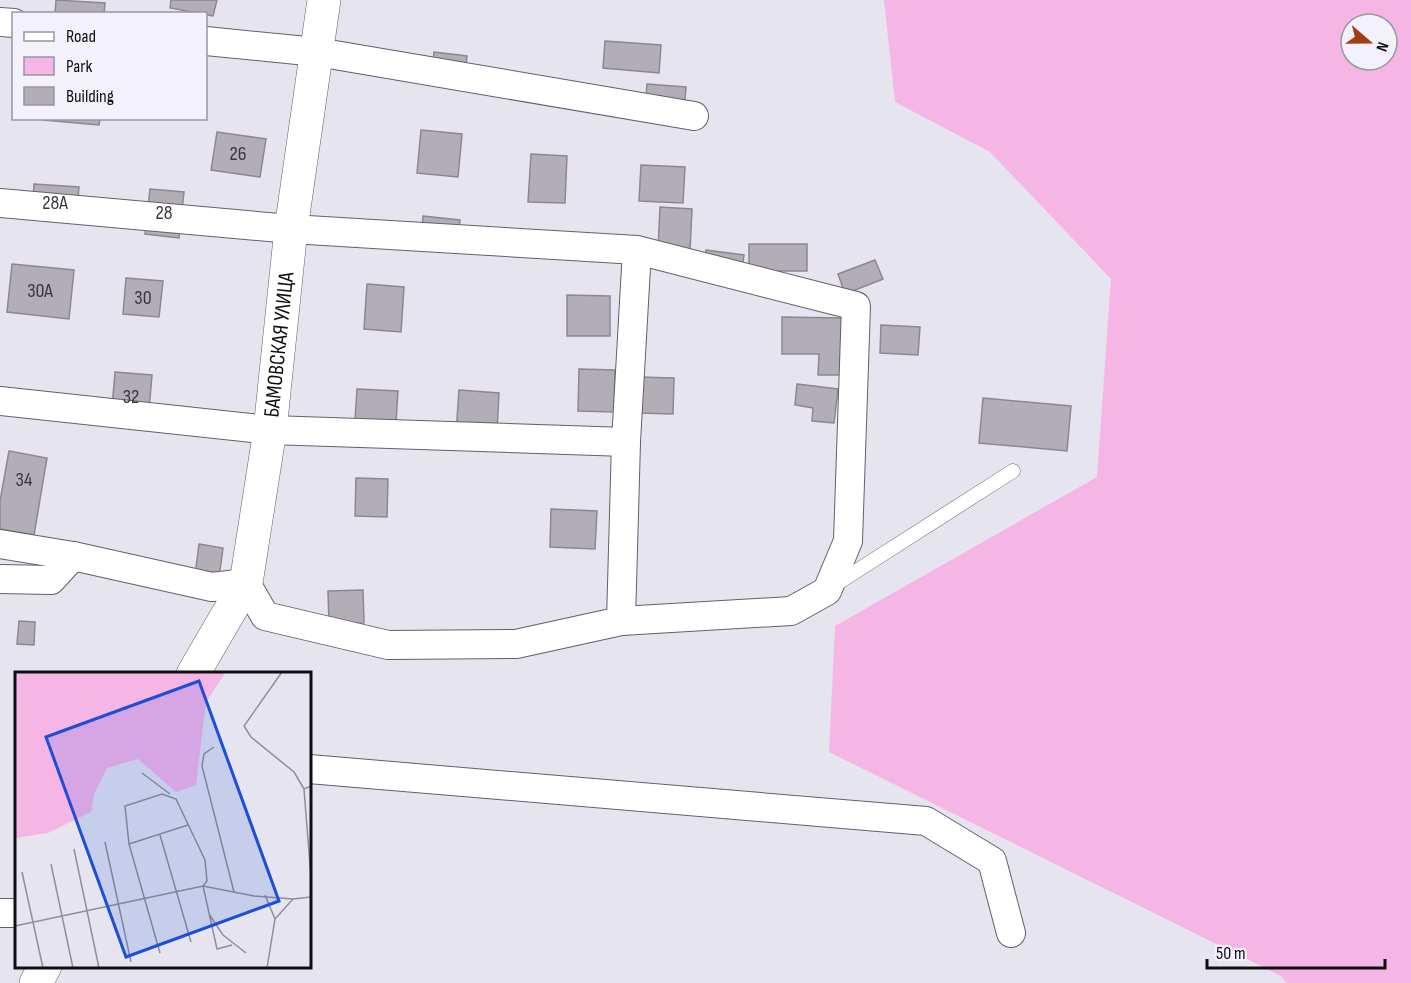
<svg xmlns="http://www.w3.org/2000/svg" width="1411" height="983" font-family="'Sofia Sans Condensed',sans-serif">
	<rect width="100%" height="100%" fill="#e6e4ef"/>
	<!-- green -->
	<path fill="#f6b6e5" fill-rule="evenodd" d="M884 0H1411V983H1287L1281 976 829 752 835 626 1097 477 1111 279 990 152 895 102ZM1351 24H1387V60H1351Z"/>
	<!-- building -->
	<g fill="#b3adb6" stroke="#8d8790" stroke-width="1.5">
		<path d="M56 0 105 3 104 14H55Z"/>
		<path d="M171 0H217L213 16 170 8Z"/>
		<path d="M605 41 661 45 659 73 603 68Z"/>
		<path d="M434 52 467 56 464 83 431 79Z"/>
		<path d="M647 84 686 87 683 123 644 120Z"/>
		<path d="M43 118H100L99 125 43 120Z"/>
		<path d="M421 130 462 134 458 177 417 173Z"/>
		<path d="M217 132 266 139 260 177 211 170Z"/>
		<path d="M531 154 567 156 565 203 528 202Z"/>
		<path d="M641 165 685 167 683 203 639 201Z"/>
		<path d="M34 184 79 187 76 221 32 218Z"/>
		<path d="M150 189 184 192 179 238 145 234Z"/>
		<path d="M660 207 692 209 690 251 658 249Z"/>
		<path d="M423 216 460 220 457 246 421 242Z"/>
		<rect x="749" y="244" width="58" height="27"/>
		<path d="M706 250 744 255 740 284 702 279Z"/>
		<path d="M875 260 883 279 845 294 838 274Z"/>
		<path d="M12 264 74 270 69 319 7 312Z"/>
		<path d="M126 278 163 281 159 317 123 314Z"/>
		<path d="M367 284 404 287 401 332 364 329Z"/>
		<path d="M567 295 610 296V336H567Z"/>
		<path d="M782 317 842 318V375H818L819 354H782Z"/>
		<path d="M881 325 920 327 918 355 880 353Z"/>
		<path d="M579 369 615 370 614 412 578 411Z"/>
		<path d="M115 372 152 375 148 422 111 419Z"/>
		<path d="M640 377 674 378 673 414 639 413Z"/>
		<path d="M797 384 838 389 834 423 812 421 813 408 795 405Z"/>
		<path d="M357 389 398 391 395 438 354 436Z"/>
		<path d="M459 390 499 393 496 451 455 448Z"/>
		<path d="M983 398 1071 406 1067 451 979 443Z"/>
		<path d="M9 451 47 458 34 535 0 529V501Z"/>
		<path d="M356 478 388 479 387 517 355 516Z"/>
		<path d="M551 509 597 511 595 549 550 547Z"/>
		<path d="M199 544 223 548 219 578 195 575Z"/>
		<path d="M363 590 364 623 329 624 328 591Z"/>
		<path d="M19 621 35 622 34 645 17 644Z"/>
	</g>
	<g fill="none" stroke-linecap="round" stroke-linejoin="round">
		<defs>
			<path id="lane" d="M833 586 1013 471"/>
			<g id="street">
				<path d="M0 22 14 23"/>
				<path d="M206 41 317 52 694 116"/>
				<path d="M0 203 291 229 637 250 856 306 848 541 827 591 791 611 621 621 516 644 388 645 265 616 246 583 212 587 73 556 0 544"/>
				<path d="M0 401 270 430 626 442"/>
				<path d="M0 579 51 580 73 556"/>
				<path d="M621 621 626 442 637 250"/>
				<path d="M309 769 926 821 992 861 1011 933"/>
				<path d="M0 913H16"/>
			</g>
			<g id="secondary">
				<path id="s1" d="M193 674 246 583 270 430 291 229 324 0"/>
				<path d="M36 983 45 966"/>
			</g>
		</defs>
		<!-- lane casing -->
		<use href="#lane" stroke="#62606a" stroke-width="15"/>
		<!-- street casing -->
		<use href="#street" stroke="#62606a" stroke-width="30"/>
		<!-- secondary casing -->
		<use href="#secondary" stroke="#62606a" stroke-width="34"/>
		<!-- lane -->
		<use href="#lane" stroke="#fff" stroke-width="14"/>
		<!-- street -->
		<use href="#street" stroke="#fff" stroke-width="28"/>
		<!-- secondary -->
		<use href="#secondary" stroke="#fff" stroke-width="33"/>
	</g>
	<g text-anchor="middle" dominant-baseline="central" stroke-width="5" stroke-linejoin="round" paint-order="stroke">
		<!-- number labels -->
		<g font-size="20" fill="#38363b">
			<text x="238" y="154">26</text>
			<text x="55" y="203">28А</text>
			<text x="164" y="213">28</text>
			<text x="40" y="291">30А</text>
			<text x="143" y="298">30</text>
			<text x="131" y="397">32</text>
			<text x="24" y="480">34</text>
		</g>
		<!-- street labels -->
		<g font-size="22" fill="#0f0e12" stroke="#f3f1fc">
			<text stroke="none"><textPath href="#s1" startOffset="346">БАМОВСКАЯ УЛИЦА</textPath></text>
		</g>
	</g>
	<!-- overview -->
	<g transform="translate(15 672)">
		<rect width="296" height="296" fill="#e6e4ef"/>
		<path d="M0 0H211L191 30 181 113 161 120 123 87 92 96 79 122 76 140 33 161 0 166Z" fill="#f6b6e5"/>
		<path fill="none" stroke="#908e97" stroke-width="1.5" d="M267 0 229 54 236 65 279 100 289 117M199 75 189 82 187 94 219 220M127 101 155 122M296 114 289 117 296 206M145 163 176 270M90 170 116 290M114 172 173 153M59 177 84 296M36 192 58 296M7 200 28 296M250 223 260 247M194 242 208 263 231 281M0 254 188 214 239 224 278 227 296 225M145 281 114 172 110 134 147 122 161 127 190 188 192 209 188 214 202 277 217 273M252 296 260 247 278 227"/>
		<path fill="#1d4ed8" fill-opacity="0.15" stroke="#1d4ed8" stroke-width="3" d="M184 9 264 229 111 285 31 65Z"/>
		<rect width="296" height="296" fill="none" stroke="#0f0e12" stroke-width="3"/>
	</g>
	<!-- legend -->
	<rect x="12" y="12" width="195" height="108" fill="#f3f1fc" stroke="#98969e" stroke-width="1.5"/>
	<rect x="24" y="32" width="30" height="9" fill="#ffffff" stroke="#98969e" stroke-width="1.5"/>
	<text x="66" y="42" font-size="18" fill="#0f0e12">Road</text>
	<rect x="24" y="57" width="30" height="18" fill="#f6b6e5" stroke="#98969e" stroke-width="1.5"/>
	<text x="66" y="72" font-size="18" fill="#0f0e12">Park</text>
	<rect x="24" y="87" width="30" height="18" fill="#b3adb6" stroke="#98969e" stroke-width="1.5"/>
	<text x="66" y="102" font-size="18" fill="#0f0e12">Building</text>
	<!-- north arrow -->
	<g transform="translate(1369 42) rotate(110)"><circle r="28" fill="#f3f1fc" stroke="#98969e" stroke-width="1.5"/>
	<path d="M0-4.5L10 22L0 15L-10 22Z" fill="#a23d12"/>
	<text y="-9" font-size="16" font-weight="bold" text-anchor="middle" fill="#0f0e12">N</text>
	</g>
	<!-- scale -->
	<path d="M1207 959v9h178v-9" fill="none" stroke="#0f0e12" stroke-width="3"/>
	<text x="1216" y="959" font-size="18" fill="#0f0e12" stroke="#f3f1fc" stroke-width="4.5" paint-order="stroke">50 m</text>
</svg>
